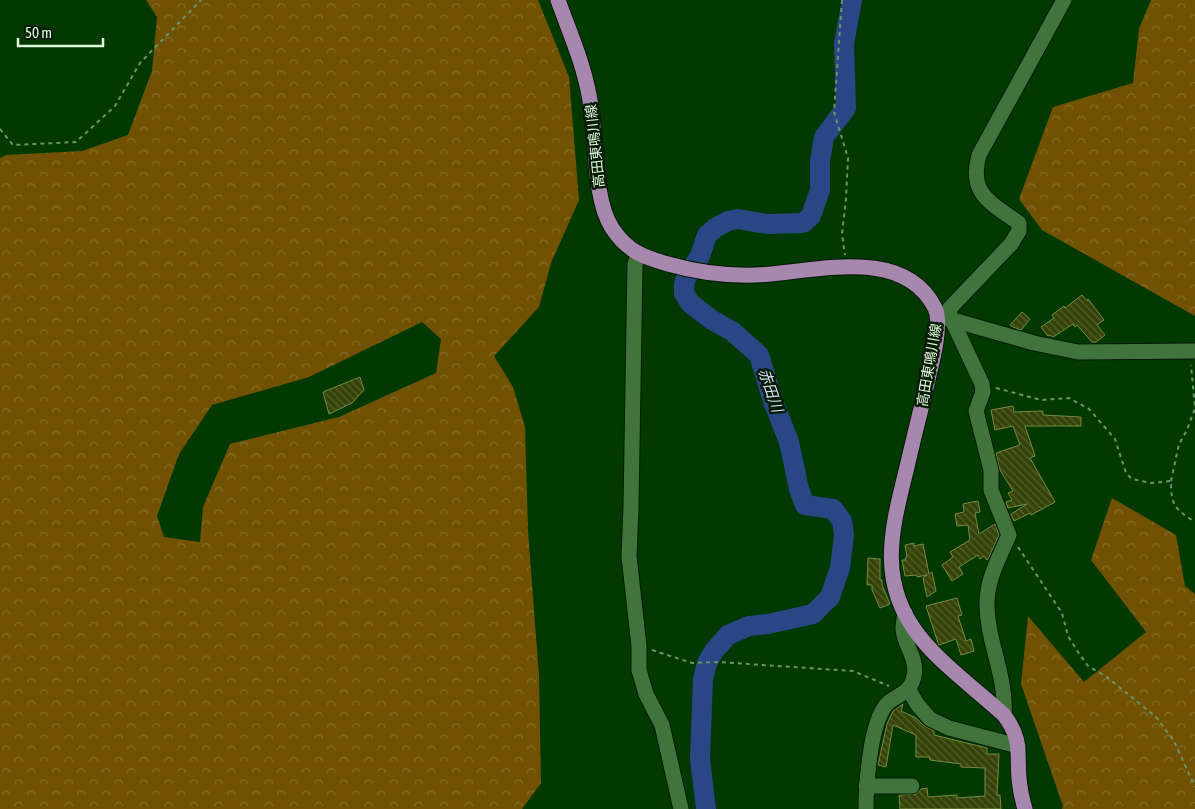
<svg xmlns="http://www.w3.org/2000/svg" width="1195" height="809" font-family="'Asap Condensed','Noto Sans JP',sans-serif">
	<defs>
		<pattern id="forest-crowns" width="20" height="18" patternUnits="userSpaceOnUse" patternTransform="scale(1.25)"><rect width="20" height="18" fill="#715203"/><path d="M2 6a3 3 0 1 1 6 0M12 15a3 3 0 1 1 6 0" fill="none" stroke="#856c27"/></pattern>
		<pattern id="building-back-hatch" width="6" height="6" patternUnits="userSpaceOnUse" patternTransform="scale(1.25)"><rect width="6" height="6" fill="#364308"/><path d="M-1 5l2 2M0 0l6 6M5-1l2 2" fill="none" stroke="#535f2b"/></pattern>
	</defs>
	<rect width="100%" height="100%" fill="#023900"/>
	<!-- forest -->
	<g fill="url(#forest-crowns)" fill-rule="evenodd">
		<path d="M146 0H538L569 77 579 200 551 263 539 307 494 356 513 387 525 427 528 531 539 676 541 783 522 809H0V158L6 155 82 151 128 135 152 71 157 17ZM422 322 441 339 436 373 339 417 230 444 203 507 200 542 164 537 157 516 179 454 212 405 309 377Z"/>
		<path d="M1151 0H1195V316L1042 230 1019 199 1053 107 1133 83 1139 29Z"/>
		<path d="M1112 498 1176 535 1185 586 1195 594V809H1062L1063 806 1021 684 1028 616 1084 682 1146 632 1091 560Z"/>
	</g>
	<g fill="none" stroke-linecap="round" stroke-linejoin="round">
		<!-- river -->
		<path stroke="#284784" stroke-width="20" d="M706 809 700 759 703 679 707 663 714 651 728 635 749 626 768 624 813 614 830 597 840 568 844 535 842 521 833 509 805 505 799 489 789 442 773 401 759 355 732 331 712 320 690 303 684 293V284L687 276 700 256 707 235 715 228 728 221 738 219 767 224 803 223 811 216 820 190V161L824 137 846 108 844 44 852 0"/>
	</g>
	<!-- building -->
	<g fill="url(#building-back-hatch)" stroke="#778a41">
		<path d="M1082 295 1087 301 1088 299 1104 320 1097 325 1105 335 1096 342H1092L1077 325 1075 327 1073 324 1053 337 1050 335 1048 336 1041 327 1054 318 1052 315 1064 306 1065 308Z"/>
		<path d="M1022 312 1030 319 1021 330 1013 327 1010 325Z"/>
		<path d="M360 377 364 390 352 403 329 414 323 392Z"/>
		<path d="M1013 406 1014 412 1043 411V415L1081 417V426H1025L1035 456 1030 458 1055 502 1031 515 1030 513 1014 521 1011 514 1027 504 1008 508 1006 502 1012 500 1008 493 1013 491 1000 470 996 453 1020 445 1013 426 995 430 991 410Z"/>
		<path d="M978 501 980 512 975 513 979 534 995 524 999 535 988 559 987 560 984 556 980 559 978 555 959 567 963 574 952 581 942 565 953 557 950 552 970 540 968 525 957 526 955 514 964 512 963 504Z"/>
		<path d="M914 543V546L923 544 929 574 932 572 936 591 927 597 923 578 927 575 917 577V575L905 576 902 560H906L905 558 907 557 905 545Z"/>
		<path d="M868 558 880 559V580H882V585L890 604 880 608 872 590V585H867Z"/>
		<path d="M957 598 962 615 958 616 966 641 971 639 974 651 961 655 956 639 939 645 938 643 926 606Z"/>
		<path d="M903 704 901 711 916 718 923 725 934 731V735L987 748V754H999L997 795H1000L1001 809H900L899 795 916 794 921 789 927 788 928 797 957 795V798L985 796V768L961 767V764L930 760 929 757H916V735L893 725 886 767 878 765 887 724 893 711Z"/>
	</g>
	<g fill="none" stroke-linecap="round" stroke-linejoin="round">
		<defs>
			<g id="minor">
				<path d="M638 255 635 264 631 507 629 556 639 646V670L646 694 662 725 681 809"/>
				<path d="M946 318 1034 343 1078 352 1195 351"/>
				<path d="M949 319 950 308 1011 244 1019 231V223C991 203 968 194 979 155L1064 0"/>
				<path d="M952 320 982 384 983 392 976 411 991 470V490L1009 535C1000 556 988 577 987 601 986 640 1007 676 1004 715"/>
				<path d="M909 690 917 704 930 719 949 728 1018 746"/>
				<path d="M866 786H912"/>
				<path d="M866 809C866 784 870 733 882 711 891 693 910 698 914 676 918 659 904 645 903 629 903 624 904 618 905 613"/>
			</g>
			<path id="major" d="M558 0C569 31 583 62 589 95 597 133 592 197 612 228 627 251 643 257 668 264 696 272 726 276 756 275 811 273 903 244 935 308 942 323 933 359 929 375 922 406 914 436 907 467 892 528 876 582 920 637 943 666 977 690 1004 715 1025 743 1015 756 1020 786 1021 794 1023 802 1025 809"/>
		</defs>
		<!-- minor casing -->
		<use href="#minor" stroke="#031c02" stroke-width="17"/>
		<!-- major casing -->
		<use href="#major" stroke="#031c02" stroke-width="17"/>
		<!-- path -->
		<g stroke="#699467" stroke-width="2" stroke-dasharray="4 4" stroke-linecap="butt">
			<path d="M842 0 834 112 848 158 846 199 842 234 845 255"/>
			<path d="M0 129 13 145 76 142 115 106 140 63 201 0"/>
			<path d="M996 388 1041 400 1069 398 1089 409 1115 439 1126 473 1132 479 1151 483 1171 481C1171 506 1175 509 1195 522"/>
			<path d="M1171 481 1179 444 1187 430 1195 408 1191 365"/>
			<path d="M1018 547 1062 613 1068 636 1078 652 1088 666 1107 677 1156 717 1174 741 1195 787"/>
			<path d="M652 650 692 663 718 662 853 671 889 686"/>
		</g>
		<!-- minor -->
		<use href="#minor" stroke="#41743c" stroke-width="15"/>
		<!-- major -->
		<use href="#major" stroke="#a887af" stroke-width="15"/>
	</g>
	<g text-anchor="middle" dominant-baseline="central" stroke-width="5" stroke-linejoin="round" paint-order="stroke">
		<!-- street labels -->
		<g font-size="14" fill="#dffbdc" stroke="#071b05">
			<text transform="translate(595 146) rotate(-96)">高田東鳴川線</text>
			<text transform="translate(929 365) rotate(-80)">高田東鳴川線</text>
		</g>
		<!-- water labels -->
		<g font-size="15" font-style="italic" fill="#d6e0f3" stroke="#071b05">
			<text transform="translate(771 390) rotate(71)">赤田川</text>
		</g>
	</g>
	<!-- scale -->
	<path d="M18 38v8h85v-8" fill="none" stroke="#dffbdc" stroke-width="2.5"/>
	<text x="25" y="38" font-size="15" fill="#dffbdc" stroke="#071b05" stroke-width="4" paint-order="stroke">50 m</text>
</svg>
